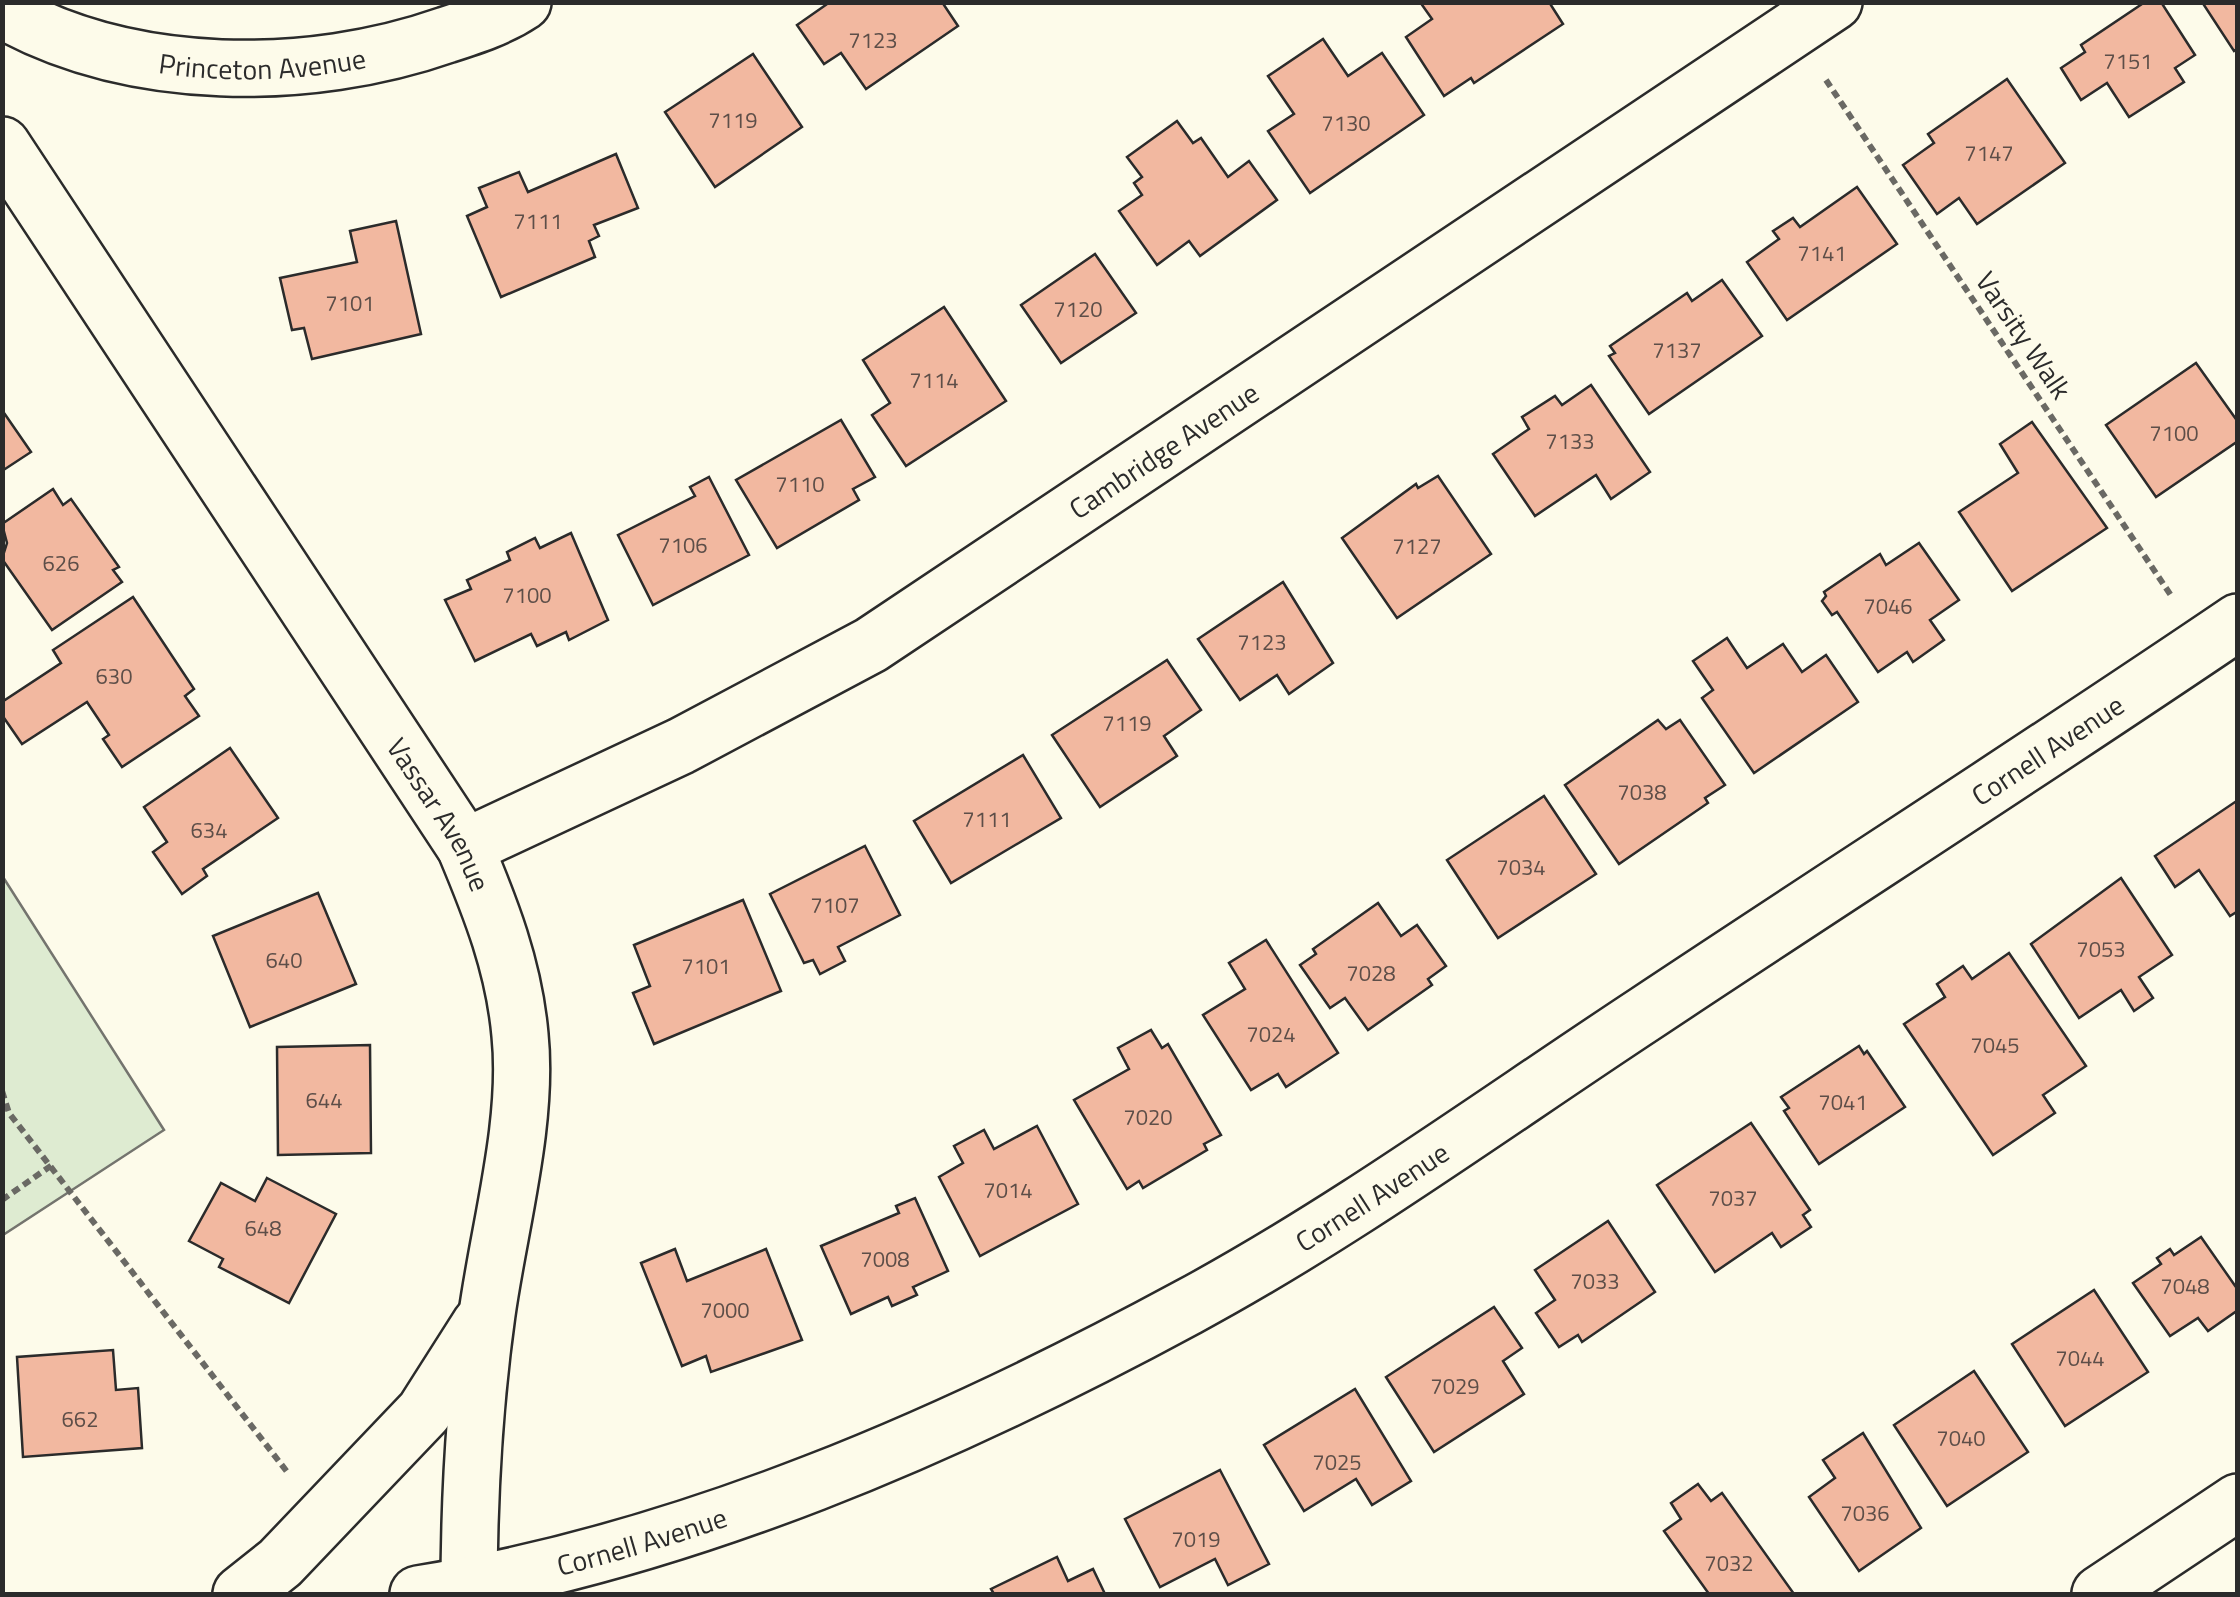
<svg xmlns="http://www.w3.org/2000/svg" width="2240" height="1597" font-family="'Titillium Web',sans-serif">
	<rect width="100%" height="100%" fill="#fdfbea"/>
	<!-- green -->
	<path fill="#deebd1" stroke="#74746e" stroke-width="2.5" d="M3 877 164 1130 3 1235H2Z"/>
	<!-- building -->
	<g fill="#f2b8a0" stroke="#2b2b2b" stroke-width="2.5">
		<path d="M830 2H942L958 26 866 89 841 53 824 64 797 25Z"/>
		<path d="M1420 2H1549L1563 24 1474 83 1471 78 1444 96 1406 37 1432 19Z"/>
		<path d="M2145 2H2161L2195 55 2175 68 2184 82 2129 117 2107 83 2081 100 2061 68 2085 52 2081 45Z"/>
		<path d="M2202 2H2238V48L2234 51Z"/>
		<path d="M1323 39 1348 76 1382 53 1424 115 1310 193 1268 131 1294 114 1268 76Z"/>
		<path d="M753 54 802 127 715 187 665 112Z"/>
		<path d="M2007 79 2065 163 1977 224 1959 198 1937 214 1903 165 1934 143 1928 134Z"/>
		<path d="M1177 121 1193 143 1201 138 1228 177 1249 161 1277 200 1200 256 1189 241 1157 265 1119 211 1142 195 1134 183 1142 177 1127 157Z"/>
		<path d="M616 154 638 208 594 225 599 236 589 241 595 257 501 297 467 216 487 207 479 188 519 172 528 192Z"/>
		<path d="M1857 187 1897 244 1787 320 1747 262 1779 239 1773 231 1793 218 1800 227Z"/>
		<path d="M396 221 421 334 312 359 304 328 292 330 280 278 357 262 350 231Z"/>
		<path d="M1095 254 1136 313 1061 363 1021 305Z"/>
		<path d="M1722 280 1762 336 1649 414 1609 356 1615 353 1610 346 1687 293 1692 301Z"/>
		<path d="M944 307 1006 401 906 466 872 415 890 403 863 360Z"/>
		<path d="M2196 363 2238 422V441L2156 497 2106 425Z"/>
		<path d="M1591 385 1650 472 1611 499 1596 475 1535 516 1493 454 1529 429 1522 417 1555 396 1562 405Z"/>
		<path d="M2 410 31 452 2 471Z"/>
		<path d="M841 420 875 477 853 489 859 500 777 548 736 480Z"/>
		<path d="M2032 422 2107 528 2012 591 1959 512 2018 473 2000 444Z"/>
		<path d="M1438 476 1491 554 1397 618 1342 538 1416 484 1418 488Z"/>
		<path d="M709 477 749 555 653 605 618 535 695 496 690 487Z"/>
		<path d="M53 489 63 505 71 499 119 567 113 570 122 582 52 630 2 559 7 543 2 524Z"/>
		<path d="M571 533 608 620 569 640 566 632 537 646 531 634 475 661 445 600 471 589 467 580 510 560 507 552 535 538 540 548Z"/>
		<path d="M1919 543 1959 600 1930 620 1944 640 1913 662 1907 652 1878 672 1837 612 1832 615 1822 601 1826 596 1824 592 1880 554 1886 565Z"/>
		<path d="M1283 582 1333 663 1289 694 1277 675 1240 700 1198 639Z"/>
		<path d="M133 597 194 689 185 696 199 716 122 767 103 739 109 735 87 702 22 744 2 715V702L61 663 53 650Z"/>
		<path d="M1727 638 1747 668 1783 644 1802 672 1826 655 1858 702 1754 773 1702 698 1713 690 1693 661Z"/>
		<path d="M1167 660 1201 710 1164 736 1177 756 1100 807 1052 735Z"/>
		<path d="M1658 720 1666 729 1680 720 1725 785 1705 798 1708 803 1619 864 1565 785Z"/>
		<path d="M230 748 278 818 203 869 207 876 182 894 153 852 167 842 144 807Z"/>
		<path d="M1023 755 1061 818 951 883 914 821Z"/>
		<path d="M1544 796 1596 874 1498 938 1447 860Z"/>
		<path d="M2238 800V911L2230 916 2199 870 2175 887 2155 856Z"/>
		<path d="M865 846 900 915 838 947 845 961 820 974 813 960 804 963 770 894Z"/>
		<path d="M2121 878 2172 955 2139 977 2153 998 2134 1011 2121 990 2079 1018 2031 944Z"/>
		<path d="M318 893 356 984 250 1027 213 936Z"/>
		<path d="M743 900 781 991 654 1044 633 993 650 986 634 945Z"/>
		<path d="M1378 903 1401 936 1417 925 1446 966 1428 979 1432 985 1368 1030 1345 998 1330 1008 1300 965 1316 954 1313 949Z"/>
		<path d="M1266 940 1338 1053 1286 1087 1278 1074 1251 1090 1203 1015 1245 989 1229 963Z"/>
		<path d="M2009 953 2086 1066 2043 1095 2055 1113 1993 1155 1904 1024 1945 997 1937 984 1963 966 1972 979Z"/>
		<path d="M1151 1030 1162 1048 1168 1044 1221 1135 1204 1144 1207 1150 1143 1188 1139 1181 1127 1189 1074 1100 1129 1069 1118 1048Z"/>
		<path d="M370 1045 371 1153 278 1155 277 1047Z"/>
		<path d="M1859 1046 1864 1054 1867 1051 1905 1107 1819 1164 1784 1111 1789 1108 1781 1097Z"/>
		<path d="M1751 1123 1810 1210 1803 1215 1811 1227 1781 1247 1772 1233 1715 1272 1657 1185Z"/>
		<path d="M1037 1126 1078 1204 980 1256 939 1177 963 1163 954 1146 984 1130 994 1149Z"/>
		<path d="M267 1178 336 1214 289 1303 219 1267 223 1259 189 1241 221 1183 255 1201Z"/>
		<path d="M915 1198 948 1271 913 1287 917 1295 892 1306 888 1297 851 1314 821 1246 899 1213 896 1206Z"/>
		<path d="M1608 1221 1655 1292 1582 1342 1578 1335 1559 1347 1536 1313 1555 1300 1535 1270Z"/>
		<path d="M2201 1237 2238 1290V1310L2208 1331 2198 1318 2170 1336 2133 1283 2161 1264 2157 1258 2170 1249 2174 1255Z"/>
		<path d="M675 1249 687 1281 766 1249 802 1340 711 1372 706 1356 682 1366 641 1263Z"/>
		<path d="M2094 1290 2148 1372 2065 1426 2012 1344Z"/>
		<path d="M1494 1307 1522 1348 1503 1361 1524 1394 1434 1452 1386 1377Z"/>
		<path d="M113 1350 116 1390 138 1388 142 1448 23 1457 17 1357Z"/>
		<path d="M1974 1371 2028 1452 1947 1506 1894 1425Z"/>
		<path d="M1355 1389 1411 1481 1372 1505 1356 1479 1304 1511 1264 1445Z"/>
		<path d="M1863 1433 1921 1528 1859 1571 1809 1497 1835 1478 1823 1460Z"/>
		<path d="M1220 1470 1269 1564 1228 1585 1215 1559 1160 1587 1125 1519Z"/>
		<path d="M1698 1484 1711 1501 1722 1493 1794 1594H1709L1664 1531 1681 1519 1671 1503Z"/>
		<path d="M1057 1557 1068 1581 1093 1569 1105 1594H994L991 1589Z"/>
	</g>
	<g fill="none" stroke-linecap="round" stroke-linejoin="round">
		<defs>
			<g id="minor">
				<path id="s1" d="M2 10C131 83 309 83 446 35 474 26 499 18 523 2"/>
				<path id="s2" d="M2 145 465 847C491 909 514 967 520 1035 529 1123 499 1227 487 1314 474 1407 469 1500 469 1594"/>
				<path id="s3" d="M465 847 681 746 871 645 1834 2"/>
				<path d="M241 1594 280 1563 424 1412 480 1324"/>
				<path id="s4" d="M418 1594C688 1550 948 1437 1188 1307 1344 1223 1496 1112 1645 1014 1842 883 2042 755 2238 622"/>
				<path d="M2100 1594 2238 1502"/>
			</g>
		</defs>
		<!-- minor casing -->
		<use href="#minor" stroke="#2b2b2b" stroke-width="60"/>
		<!-- path -->
		<g stroke="#6a6964" stroke-width="6" stroke-dasharray="8 5" stroke-linecap="butt">
			<path d="M1826 80 2172 597"/>
			<path d="M2 1091 9 1113 288 1473"/>
			<path d="M2 1200 52 1165"/>
		</g>
		<!-- minor -->
		<use href="#minor" stroke="#fdfbea" stroke-width="55"/>
	</g>
	<g text-anchor="middle" dominant-baseline="central" stroke-width="8" stroke-linejoin="round" paint-order="stroke">
		<!-- number labels -->
		<g font-size="22" fill="#5d4e48">
			<text x="873" y="40">7123</text>
			<text x="2128" y="61">7151</text>
			<text x="733" y="120">7119</text>
			<text x="1346" y="123">7130</text>
			<text x="1989" y="153">7147</text>
			<text x="538" y="221">7111</text>
			<text x="1822" y="253">7141</text>
			<text x="350" y="303">7101</text>
			<text x="1078" y="309">7120</text>
			<text x="1677" y="350">7137</text>
			<text x="934" y="380">7114</text>
			<text x="2174" y="433">7100</text>
			<text x="1570" y="441">7133</text>
			<text x="800" y="484">7110</text>
			<text x="683" y="545">7106</text>
			<text x="1417" y="546">7127</text>
			<text x="61" y="563">626</text>
			<text x="527" y="595">7100</text>
			<text x="1888" y="606">7046</text>
			<text x="1262" y="642">7123</text>
			<text x="114" y="676">630</text>
			<text x="1127" y="723">7119</text>
			<text x="1642" y="792">7038</text>
			<text x="987" y="819">7111</text>
			<text x="209" y="830">634</text>
			<text x="1521" y="867">7034</text>
			<text x="835" y="905">7107</text>
			<text x="2101" y="949">7053</text>
			<text x="284" y="960">640</text>
			<text x="706" y="966">7101</text>
			<text x="1371" y="973">7028</text>
			<text x="1271" y="1034">7024</text>
			<text x="1995" y="1045">7045</text>
			<text x="324" y="1100">644</text>
			<text x="1843" y="1102">7041</text>
			<text x="1148" y="1117">7020</text>
			<text x="1008" y="1190">7014</text>
			<text x="1733" y="1198">7037</text>
			<text x="263" y="1228">648</text>
			<text x="885" y="1259">7008</text>
			<text x="1595" y="1281">7033</text>
			<text x="2185" y="1286">7048</text>
			<text x="725" y="1310">7000</text>
			<text x="2080" y="1358">7044</text>
			<text x="1455" y="1386">7029</text>
			<text x="80" y="1419">662</text>
			<text x="1961" y="1438">7040</text>
			<text x="1337" y="1462">7025</text>
			<text x="1865" y="1513">7036</text>
			<text x="1196" y="1539">7019</text>
			<text x="1729" y="1563">7032</text>
		</g>
		<!-- street labels -->
		<g font-size="28" fill="#2b2b2b" stroke="#fdfbea">
			<text stroke="none"><textPath href="#s1" startOffset="270">Princeton Avenue</textPath></text>
			<text transform="translate(2024 335) rotate(56)">Varsity Walk</text>
			<text stroke="none"><textPath href="#s3" startOffset="805">Cambridge Avenue</textPath></text>
			<text stroke="none"><textPath href="#s4" startOffset="1850">Cornell Avenue</textPath></text>
			<text stroke="none"><textPath href="#s2" startOffset="800">Vassar Avenue</textPath></text>
			<text stroke="none"><textPath href="#s4" startOffset="1040">Cornell Avenue</textPath></text>
			<text stroke="none"><textPath href="#s4" startOffset="230">Cornell Avenue</textPath></text>
		</g>
	</g>
	<!-- border -->
	<rect width="2240" height="1597" fill="none" stroke="#2b2b2b" stroke-width="10"/>
</svg>
